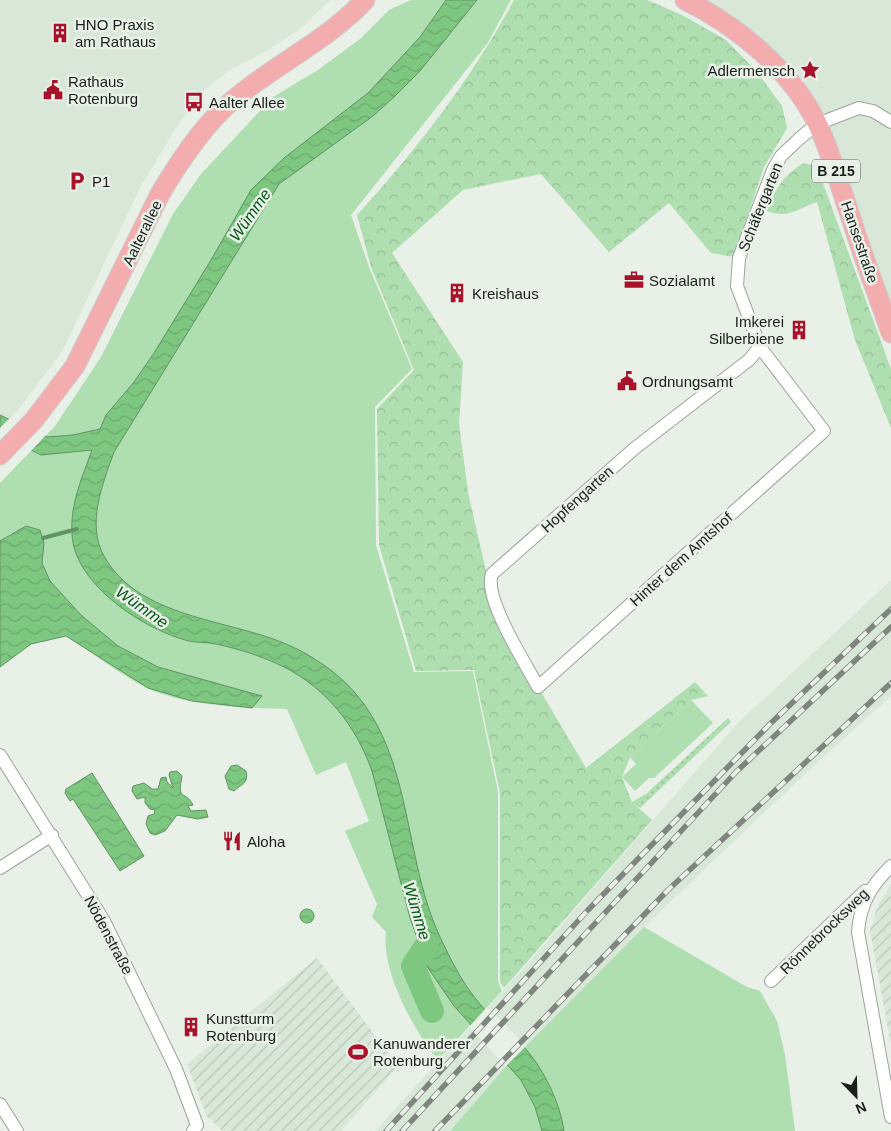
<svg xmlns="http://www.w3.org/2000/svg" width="891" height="1131" font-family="Arial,sans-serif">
	<defs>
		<pattern id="industrial-furrows" width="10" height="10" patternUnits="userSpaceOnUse" patternTransform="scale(1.25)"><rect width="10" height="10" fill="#d9e7d9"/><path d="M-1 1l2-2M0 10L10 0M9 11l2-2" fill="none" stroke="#bac6ba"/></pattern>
		<pattern id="grass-dots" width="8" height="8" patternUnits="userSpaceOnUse" patternTransform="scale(1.25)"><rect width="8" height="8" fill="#afdeb0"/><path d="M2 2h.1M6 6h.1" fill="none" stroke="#96be97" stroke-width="1.8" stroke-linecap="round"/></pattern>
		<pattern id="forest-crowns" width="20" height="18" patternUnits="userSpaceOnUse" patternTransform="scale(1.25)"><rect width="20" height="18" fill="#afdeb0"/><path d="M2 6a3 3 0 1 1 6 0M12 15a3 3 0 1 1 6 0" fill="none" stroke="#96be97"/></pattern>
		<pattern id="water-waves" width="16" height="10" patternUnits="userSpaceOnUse" patternTransform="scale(1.25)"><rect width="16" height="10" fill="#7ec781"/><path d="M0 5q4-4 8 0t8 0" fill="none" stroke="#6caa6f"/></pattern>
	</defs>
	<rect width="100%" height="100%" fill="#e8f0e7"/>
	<!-- built -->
	<g fill="#d9e7d9">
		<path d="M0 0H330L301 28 268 50 228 71 204 91 175 129 140 188 62 352 17 411 0 428Z"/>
		<path d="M687 0H891V333L801 97Z"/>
		<path d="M891 580V696L807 772 644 927 508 1064 450 1131H375L523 969 736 725Z"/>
	</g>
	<!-- industrial -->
	<g fill="url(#industrial-furrows)">
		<path d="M891 884V1045L870 930 878 905Z"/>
		<path d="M317 958 398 1066 341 1131H223L207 1117 187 1064Z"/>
	</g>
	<!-- grass -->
	<path fill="url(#grass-dots)" d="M728 718 731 722 640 808 632 802 646 794Z"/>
	<!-- forest -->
	<g fill="url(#forest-crowns)">
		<path d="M514 0H647L682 15 726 40 758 73 782 106 787 128 764 167 734 257 711 253 669 203 609 252 541 174 463 190 392 253 463 362 459 424 468 492 490 589 538 687 586 768 695 682 708 696 691 700 630 757 622 777 632 802 652 820 504 988 500 982V793L474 670 416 671 379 545 377 409 414 370 371 267 357 215C417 150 472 78 514 0Z"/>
		<path d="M804 163 817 167 891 369V428L855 340 817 202C795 209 791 219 766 211 775 190 784 174 804 163Z"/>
	</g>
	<!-- green -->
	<g fill="#afdeb0">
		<path d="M411 0H511L487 44 351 215 369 267 412 369 375 407 376 545 414 672 473 671 498 792V981L502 991 438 1060C414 1031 381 971 386 932L372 917 377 904 345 831 369 821 346 762 316 775 287 709C246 708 185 706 147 688 119 674 93 653 66 636L31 644 0 667V483L55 426 101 357 173 214 201 174 273 97 318 70 360 39 389 10Z"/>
		<path d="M691 700 713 723 654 778H649L635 791 622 777 636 764 630 757Z"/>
		<path d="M644 927 747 987 760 991 777 1021 785 1055 795 1131H450L508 1064Z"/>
	</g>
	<!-- water -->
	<g fill="url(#water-waves)" stroke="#609462">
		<path d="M446 0H477L420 71 393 98 373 116 279 184 114 452C103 483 86 524 104 556 138 618 228 619 286 644 301 650 319 661 332 671 416 737 399 849 440 937 450 958 461 981 476 999 489 1017 509 1030 524 1047 543 1068 560 1102 564 1131H542L535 1107 521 1080 454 1006 428 968 410 918 372 771C356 726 327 689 284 667 262 656 239 649 216 644 207 642 198 643 189 641 145 630 74 585 72 534 70 504 82 478 92 450L41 455 0 435V415L47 437 73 435 100 429 106 415 134 382 154 353 211 260 251 190 284 158 368 93 420 37Z"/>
		<path d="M26 526 40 530 44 543 42 563 50 581 81 615 118 646 158 667 262 696 252 708 192 701 148 688 66 636 31 644 0 667V541Z"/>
		<path d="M237 765 246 771C249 784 241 784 234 791L229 789 225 776 231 766Z"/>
		<path d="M177 771 182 776C177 803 185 789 193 805L188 806 191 811 206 810 208 817 198 819 177 815 165 831 155 835 150 833 146 824 148 816 154 814 155 810 150 809 145 803V797L137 799 132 791 133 786 144 783 152 789H158L161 778 166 777 167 782 173 788 169 775 170 772Z"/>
		<path d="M92 773 144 856 120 871 73 799 70 801 65 793 66 789Z"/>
		<circle cx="307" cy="916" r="7"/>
	</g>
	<!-- pier -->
	<g fill="#e8f0e7">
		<path d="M10 418 47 434 30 452 0 437V428Z"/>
		<path d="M487 1007 526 1046 506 1066 469 1027Z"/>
	</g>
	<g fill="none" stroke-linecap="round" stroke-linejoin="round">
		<!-- stream -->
		<path stroke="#609462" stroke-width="4" d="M43 538 77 529"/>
		<!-- river -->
		<path stroke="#7ec781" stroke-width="24" d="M427 945 413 966 432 1011"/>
		<defs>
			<g id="minor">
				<path d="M760 347 749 360 635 448 492 574C483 598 526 664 538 687L824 431 760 347 737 286 739 258 773 170 781 156 800 138 817 124 859 108 873 111 891 122"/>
				<path d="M0 755 104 921 176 1069 197 1125 193 1131"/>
				<path d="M891 866C871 886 860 904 858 932L891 1117"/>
				<path d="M0 868 52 835"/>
				<path d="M771 981 865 891"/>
				<path d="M0 1104 17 1131"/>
			</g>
			<g id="primary">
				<path d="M685 0C738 26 792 71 818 125 832 155 840 187 851 218 863 257 878 295 891 333"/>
				<path d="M0 455 34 420 75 366 160 194C178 164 198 133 223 109 267 68 324 44 365 0"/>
			</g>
		</defs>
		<!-- minor casing -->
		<use href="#minor" stroke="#9ca39c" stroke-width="14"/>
		<!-- primary casing -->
		<use href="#primary" stroke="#cdcecd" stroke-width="21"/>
		<!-- minor -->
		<use href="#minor" stroke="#fff" stroke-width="12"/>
		<!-- primary -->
		<use href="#primary" stroke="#f4adae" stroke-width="19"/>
		<defs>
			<g id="rail">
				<path d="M386 1131 588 910 771 723 891 609"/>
				<path d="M402 1131 736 772 891 627"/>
				<path d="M435 1131 668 890 891 683"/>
			</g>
		</defs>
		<!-- rail casing -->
		<use href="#rail" stroke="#7f857f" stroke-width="5.5"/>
		<!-- rail -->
		<use href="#rail" stroke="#e8f0e7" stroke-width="4" stroke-dasharray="11" stroke-linecap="butt"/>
	</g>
	<!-- icons -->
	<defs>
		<symbol id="building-bare" viewBox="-9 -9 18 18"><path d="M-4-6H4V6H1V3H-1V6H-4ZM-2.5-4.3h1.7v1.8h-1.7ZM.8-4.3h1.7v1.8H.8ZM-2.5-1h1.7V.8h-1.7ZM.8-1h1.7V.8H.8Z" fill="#a9122b" stroke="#e8f0e7" stroke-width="2.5" paint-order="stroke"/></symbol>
		<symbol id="sight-bare" viewBox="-9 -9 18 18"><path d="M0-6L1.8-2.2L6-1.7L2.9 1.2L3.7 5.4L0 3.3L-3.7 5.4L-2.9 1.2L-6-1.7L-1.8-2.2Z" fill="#a9122b" stroke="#e8f0e7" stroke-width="2.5" paint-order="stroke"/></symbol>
		<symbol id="civic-bare" viewBox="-9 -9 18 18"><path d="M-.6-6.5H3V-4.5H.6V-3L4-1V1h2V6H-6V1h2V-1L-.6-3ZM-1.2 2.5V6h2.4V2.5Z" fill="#a9122b" stroke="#e8f0e7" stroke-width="2.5" paint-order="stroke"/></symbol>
		<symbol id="bus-bare" viewBox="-9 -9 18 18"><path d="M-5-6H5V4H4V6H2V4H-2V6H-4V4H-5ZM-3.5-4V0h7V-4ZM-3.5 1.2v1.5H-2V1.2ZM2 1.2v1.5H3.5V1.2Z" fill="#a9122b" stroke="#e8f0e7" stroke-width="2.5" paint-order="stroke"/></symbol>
		<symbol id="parking-bare" viewBox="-9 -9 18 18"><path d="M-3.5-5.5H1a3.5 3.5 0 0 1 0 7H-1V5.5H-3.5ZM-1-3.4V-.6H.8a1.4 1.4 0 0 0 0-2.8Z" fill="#a9122b" stroke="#e8f0e7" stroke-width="2.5" paint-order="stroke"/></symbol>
		<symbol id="office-bare" viewBox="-9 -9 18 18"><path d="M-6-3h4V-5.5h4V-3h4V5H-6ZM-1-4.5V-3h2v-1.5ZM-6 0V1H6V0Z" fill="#a9122b" stroke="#e8f0e7" stroke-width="2.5" paint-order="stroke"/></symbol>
		<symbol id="restaurant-bare" viewBox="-9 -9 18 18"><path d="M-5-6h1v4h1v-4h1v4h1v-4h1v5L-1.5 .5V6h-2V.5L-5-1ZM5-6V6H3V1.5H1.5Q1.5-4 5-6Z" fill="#a9122b" stroke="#e8f0e7" stroke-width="2.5" paint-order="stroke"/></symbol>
		<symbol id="stadium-bare" viewBox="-9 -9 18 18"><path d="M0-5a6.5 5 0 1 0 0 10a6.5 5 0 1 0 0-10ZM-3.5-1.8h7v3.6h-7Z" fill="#a9122b" stroke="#e8f0e7" stroke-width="2.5" paint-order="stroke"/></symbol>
	</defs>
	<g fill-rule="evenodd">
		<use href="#building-bare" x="46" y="19" width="28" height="28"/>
		<use href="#sight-bare" x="796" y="56" width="28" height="28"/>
		<use href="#civic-bare" x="39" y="76" width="28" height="28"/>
		<use href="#bus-bare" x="180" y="88" width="28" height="28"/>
		<use href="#parking-bare" x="63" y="167" width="28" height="28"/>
		<use href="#office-bare" x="620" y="266" width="28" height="28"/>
		<use href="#building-bare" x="443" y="279" width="28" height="28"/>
		<use href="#building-bare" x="785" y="316" width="28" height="28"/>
		<use href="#civic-bare" x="613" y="367" width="28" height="28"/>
		<use href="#restaurant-bare" x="218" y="827" width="28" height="28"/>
		<use href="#building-bare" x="177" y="1013" width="28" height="28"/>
		<use href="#stadium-bare" x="344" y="1038" width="28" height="28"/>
	</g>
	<g text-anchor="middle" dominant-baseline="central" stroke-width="5" stroke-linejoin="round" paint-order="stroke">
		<!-- shield labels -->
		<rect fill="#e8f0e7" stroke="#585d58" stroke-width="1" x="812" y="159.5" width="48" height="23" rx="4"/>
		<g font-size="14" font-weight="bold" fill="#1b1e1b">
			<text x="836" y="171">B 215</text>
		</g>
		<!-- poi labels -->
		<g font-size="15" fill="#1b1e1b" stroke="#e8f0e7" text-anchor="start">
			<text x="75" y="24">HNO Praxis<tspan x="75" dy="17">am Rathaus</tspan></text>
			<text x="795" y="70" text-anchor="end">Adlermensch</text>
			<text x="68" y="81">Rathaus<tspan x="68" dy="17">Rotenburg</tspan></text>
			<text x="209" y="102">Aalter Allee</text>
			<text x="92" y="181">P1</text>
			<text x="649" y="280">Sozialamt</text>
			<text x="472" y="293">Kreishaus</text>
			<text x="784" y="321" text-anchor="end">Imkerei<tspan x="784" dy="17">Silberbiene</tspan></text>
			<text x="642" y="381">Ordnungsamt</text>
			<text x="247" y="841">Aloha</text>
			<text x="206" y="1018">Kunstturm<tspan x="206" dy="17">Rotenburg</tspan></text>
			<text x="373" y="1043">Kanuwanderer<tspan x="373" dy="17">Rotenburg</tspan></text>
		</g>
		<!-- street labels -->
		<g font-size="15" fill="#1b1e1b" stroke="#e8f0e7">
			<text transform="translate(760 207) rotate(-68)">Schäfergarten</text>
			<text transform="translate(142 233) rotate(-64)">Aalterallee</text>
			<text transform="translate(860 242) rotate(71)">Hansestraße</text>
			<text transform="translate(577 499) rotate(-42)">Hopfengarten</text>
			<text transform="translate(681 559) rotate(-42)">Hinter dem Amtshof</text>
			<text transform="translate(824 931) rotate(-44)">Rönnebrocksweg</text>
			<text transform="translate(109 935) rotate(62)">Nödenstraße</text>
		</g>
		<!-- water labels -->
		<g font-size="16" font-style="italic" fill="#035715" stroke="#e8f0e7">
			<text transform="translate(250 215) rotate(-55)">Wümme</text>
			<text transform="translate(142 607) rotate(35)">Wümme</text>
			<text transform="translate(417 911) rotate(73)">Wümme</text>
		</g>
	</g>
	<!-- north arrow -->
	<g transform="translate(856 1096) rotate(157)" stroke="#e8f0e7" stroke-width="4" paint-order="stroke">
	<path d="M0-4L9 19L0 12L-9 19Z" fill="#1b1e1b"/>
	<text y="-8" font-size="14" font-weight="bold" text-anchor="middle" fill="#1b1e1b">N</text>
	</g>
</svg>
